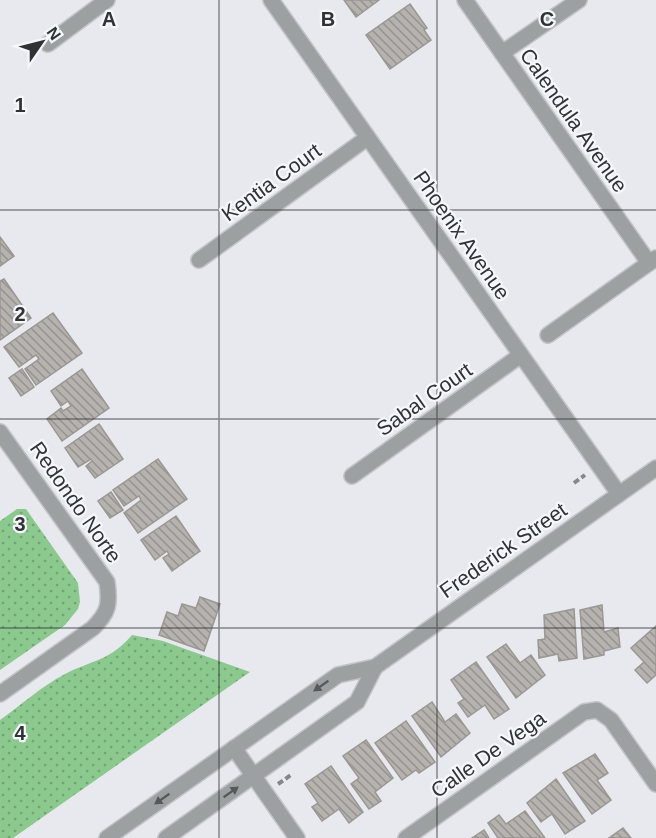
<svg xmlns="http://www.w3.org/2000/svg" width="656" height="838" font-family="Helvetica,sans-serif">
	<defs>
		<pattern id="green-dots" width="8" height="8" patternUnits="userSpaceOnUse" patternTransform="scale(1.5)"><rect width="8" height="8" fill="#8cc98e"/><path d="M2 2h.1M6 6h.1" fill="none" stroke="#73a475" stroke-width="1.8" stroke-linecap="round"/></pattern>
		<pattern id="building-back-hatch" width="6" height="6" patternUnits="userSpaceOnUse" patternTransform="scale(1.5)"><rect width="6" height="6" fill="#b6b3af"/><path d="M-1 5l2 2M0 0l6 6M5-1l2 2" fill="none" stroke="#95928f"/></pattern>
	</defs>
	<rect width="100%" height="100%" fill="#e7e9ee"/>
	<!-- green -->
	<g fill="url(#green-dots)">
		<path d="M17 509H26L78 583 80 602 78 609 65 625 0 670V521Z"/>
		<path d="M132 635 163 641 250 672 13 838H0V720C21 705 42 686 65 674 92 660 110 661 132 635Z"/>
	</g>
	<!-- building -->
	<g fill="url(#building-back-hatch)" stroke="#9b9894" stroke-width="1.5">
		<path d="M344 0H379L356 17Z"/>
		<path d="M410 4 427 28 424 30 431 40 390 69 366 35Z"/>
		<path d="M0 237 14 256 0 266Z"/>
		<path d="M4 279 31 318 0 340V281Z"/>
		<path d="M53 313 82 353 36 385 25 369 39 359 36 355 19 367 4 347Z"/>
		<path d="M22 369 34 387 21 396 9 378Z"/>
		<path d="M82 369 109 408 62 441 47 419 61 408 63 411 71 406 68 401 61 406 51 391Z"/>
		<path d="M99 424 123 459 95 478 86 466 92 461 91 459 78 467 65 448Z"/>
		<path d="M158 459 187 499 138 533 124 513 141 500 139 496 124 506 113 490Z"/>
		<path d="M111 492 123 510 110 518 98 501Z"/>
		<path d="M176 516 200 551 172 571 163 558 169 554 167 551 155 560 141 540Z"/>
		<path d="M200 597 220 604 204 651 159 635 167 612 178 616 182 604 196 608Z"/>
		<path d="M602 605 604 632 618 628 620 647 604 651V655L584 659 580 610Z"/>
		<path d="M574 609 577 658 559 661 558 654 539 658 538 640 545 639 544 615Z"/>
		<path d="M656 626V675L647 683 635 670 644 662 631 648Z"/>
		<path d="M506 644 520 663 531 655 545 675 516 698 487 657Z"/>
		<path d="M476 662 509 709 494 719 485 705 468 717 458 703 464 699 451 680Z"/>
		<path d="M432 702 445 722 456 714 470 733 441 757 412 716Z"/>
		<path d="M406 721 435 762 419 773 416 770 402 780 375 743Z"/>
		<path d="M366 740 393 778 375 792 381 801 369 809 351 784 359 778 343 756Z"/>
		<path d="M595 754 608 773 597 780 611 800 592 814 563 773Z"/>
		<path d="M331 766 363 812 349 823 339 809 322 821 312 807 318 803 305 784Z"/>
		<path d="M556 779 585 821 565 834 552 814 541 822 527 803Z"/>
		<path d="M525 811 545 838H498L488 823 499 815 506 824Z"/>
		<path d="M623 828 631 838H609Z"/>
		<path d="M484 830 489 838H472Z"/>
	</g>
	<g fill="none" stroke-linecap="round" stroke-linejoin="round">
		<defs>
			<g id="minor">
				<path d="M271 0 619 494"/>
				<path d="M465 0 649 263"/>
				<path d="M48 44 107 0"/>
				<path d="M502 53 579 0"/>
				<path d="M199 260 367 138"/>
				<path d="M548 335 656 258"/>
				<path d="M0 432 107 582C110 604 109 612 93 628L0 694"/>
				<path d="M352 476 521 355"/>
				<path d="M234 748 297 838"/>
				<path d="M107 838 338 675 375 667 656 468"/>
				<path d="M166 838 357 702 375 667"/>
				<path d="M406 838 584 712 597 710 611 720 656 784"/>
			</g>
		</defs>
		<!-- minor casing -->
		<use href="#minor" stroke="#c3c4c9" stroke-width="18"/>
		<!-- path -->
		<g stroke="#86878a" stroke-width="4" stroke-dasharray="6 3" stroke-linecap="butt">
			<path d="M574 483 585 475"/>
			<path d="M278 784 291 775"/>
		</g>
		<!-- minor -->
		<use href="#minor" stroke="#9da0a1" stroke-width="15"/>
	</g>
	<!-- one-way arrows -->
	<defs><path id="oneway-solid" d="M-6-.8H1V-3.2L6.5 0L1 3.2V.8H-6Z" transform="scale(1.5)"/></defs>
	<g fill="#57585a">
		<use href="#oneway-solid" transform="translate(321 686) rotate(145)"/>
		<use href="#oneway-solid" transform="translate(231 792) rotate(-35)"/>
		<use href="#oneway-solid" transform="translate(162 799) rotate(145)"/>
	</g>
	<!-- grid -->
	<path fill="none" stroke="#313233" stroke-width="1.5" stroke-opacity="0.55" d="M219 0V838M437 0V838M0 210H656M0 419H656M0 628H656"/>
	<g text-anchor="middle" dominant-baseline="central" stroke-width="4.5" stroke-linejoin="round" paint-order="stroke">
		<!-- street labels -->
		<g font-size="21" fill="#313233" stroke="#f4f7fb">
			<text transform="translate(574 120) rotate(55)">Calendula Avenue</text>
			<text transform="translate(271 182) rotate(-36)">Kentia Court</text>
			<text transform="translate(462 235) rotate(55)">Phoenix Avenue</text>
			<text transform="translate(424 399) rotate(-35)">Sabal Court</text>
			<text transform="translate(76 502) rotate(55)">Redondo Norte</text>
			<text transform="translate(503 550) rotate(-35)">Frederick Street</text>
			<text transform="translate(488 754) rotate(-35)">Calle De Vega</text>
		</g>
	</g>
	<g font-size="20" text-anchor="middle" font-weight="bold" fill="#313233" stroke="#f4f7fb" stroke-width="4.5" stroke-linejoin="round" paint-order="stroke">
		<text x="109" y="26">A</text>
		<text x="328" y="26">B</text>
		<text x="547" y="26">C</text>
		<text x="20" y="112">1</text>
		<text x="20" y="321">2</text>
		<text x="20" y="531">3</text>
		<text x="20" y="740">4</text>
	</g>
	<!-- north arrow -->
	<g transform="translate(42 42) rotate(55)" stroke="#f4f7fb" stroke-width="4.5" paint-order="stroke">
	<path d="M0-4.5L10 22L0 15L-10 22Z" fill="#313233"/>
	<text y="-9" font-size="16" font-weight="bold" text-anchor="middle" fill="#313233">N</text>
	</g>
</svg>
